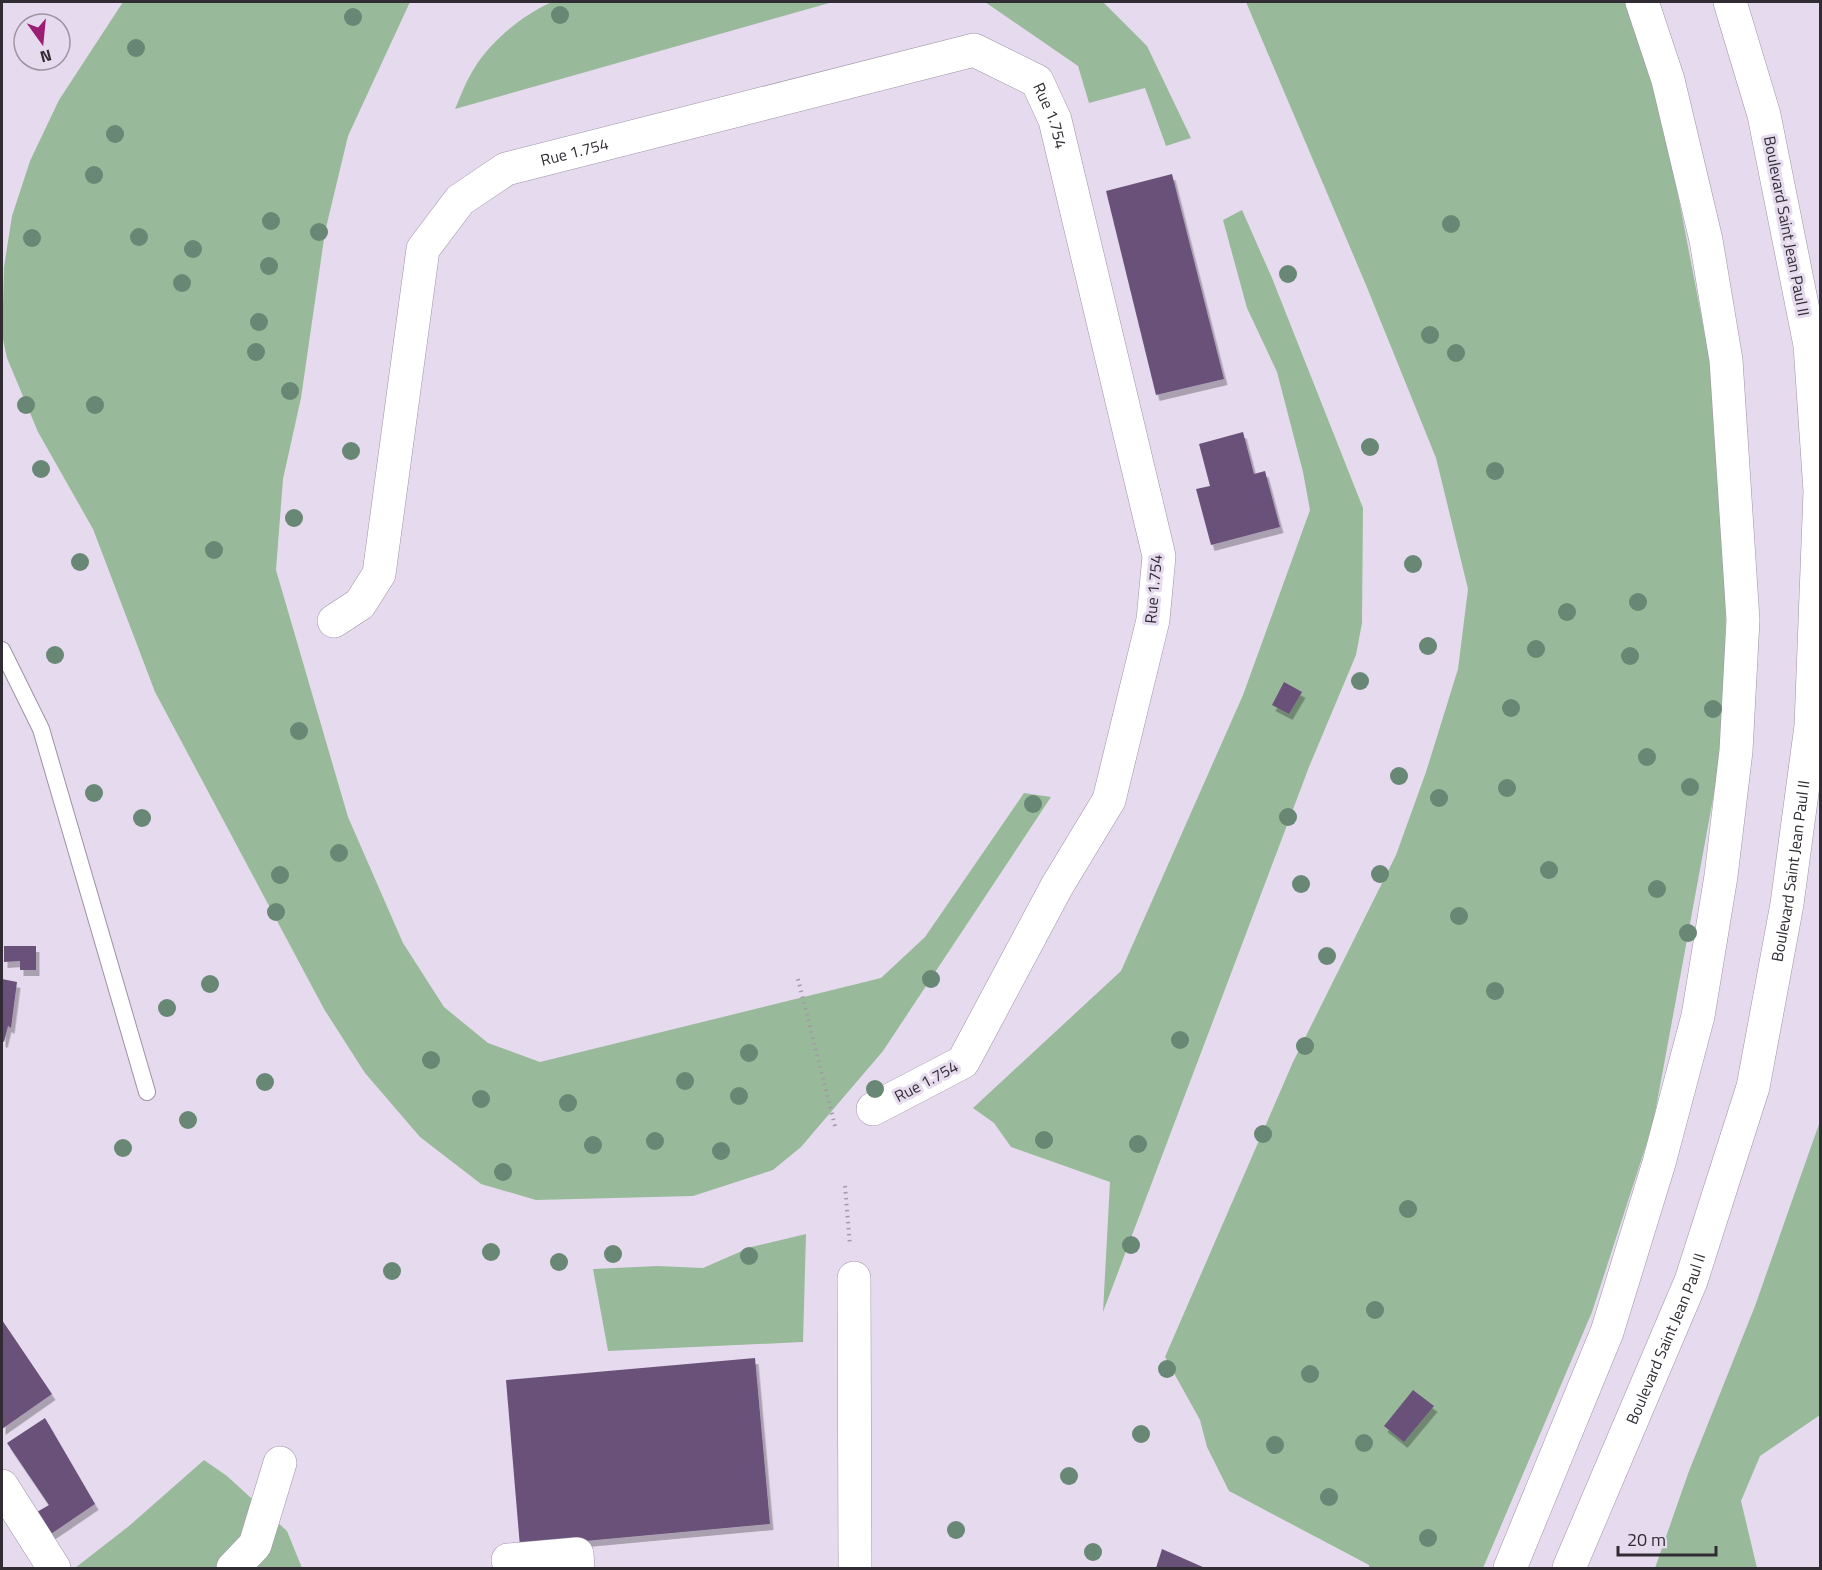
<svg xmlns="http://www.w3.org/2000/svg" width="1822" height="1570" font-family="'Titillium Web',sans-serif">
	<defs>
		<filter id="shadow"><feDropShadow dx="3.5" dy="6" stdDeviation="0" flood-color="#0004"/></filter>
	</defs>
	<rect width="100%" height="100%" fill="#e6dbee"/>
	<!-- green -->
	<g fill="#99ba9a">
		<path d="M123 2H410L348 136 325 232 301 398 283 479 276 570 348 817 403 943 444 1007 488 1043 540 1062 881 978 925 937 1024 793 1051 797 883 1051 801 1147 773 1170 693 1196 536 1200 481 1184 420 1137 365 1073 324 1009 155 692 93 529 38 432 7 358 2 335 4 267 12 216 30 161 59 100Z"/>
		<path d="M552 2H833L455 109C461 95 467 79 475 67 492 40 524 14 552 2Z"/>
		<path d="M985 2H1103L1147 46 1191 138 1166 146 1145 88 1089 103 1078 66Z"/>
		<path d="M1246 2H1626L1661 106 1714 382 1726 593 1725 734 1653 1124 1592 1312 1483 1568H1369V1565L1229 1491 1207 1447 1200 1420 1165 1357 1293 1062 1396 855 1426 772 1458 669 1468 589 1436 458 1366 285Z"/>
		<path d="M1242 210 1272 278 1363 508 1362 623 1356 655 1309 767 1103 1312 1110 1182 1011 1147 994 1123 973 1108 1121 971 1243 695 1310 510 1303 472 1277 372 1247 308 1223 220Z"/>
		<path d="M1820 1112V1415L1760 1456 1741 1501 1757 1568H1655L1689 1471 1755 1306 1819 1124Z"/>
		<path d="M806 1234 803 1342 608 1351 593 1269 657 1266 703 1268 751 1247Z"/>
		<path d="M204 1460 227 1476 287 1531 302 1568H75L129 1526Z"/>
	</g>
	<!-- building -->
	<g fill="#6b517a" filter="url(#shadow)">
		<path d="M1172 174 1224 379 1156 395 1106 191Z"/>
		<path d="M1243 432 1254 474 1265 471 1280 527 1211 545 1196 489 1210 486 1199 444Z"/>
		<path d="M1284 682 1302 692 1289 714 1272 705Z"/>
		<path d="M4 946H36V970H20V961L4 962Z"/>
		<path d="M2 979 17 982 11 1028 8 1026 4 1042 2 1041Z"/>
		<path d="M2 1320 52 1394 2 1429Z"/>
		<path d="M755 1358 770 1524 520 1547 506 1380Z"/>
		<path d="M1413 1390 1434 1406 1404 1442 1384 1426Z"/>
		<path d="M45 1418 95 1504 51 1534 37 1512 49 1505 7 1443Z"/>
		<path d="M1162 1549 1205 1568H1156Z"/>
	</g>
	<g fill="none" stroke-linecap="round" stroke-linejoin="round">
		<defs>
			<path id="lane" d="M2 650 41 729 147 1092"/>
			<g id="street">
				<path id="s1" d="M334 621 360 604 379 574 423 249 460 200 506 169 974 50 1037 81 1055 120 1159 556 1153 620 1109 800 1057 886 963 1062 873 1109"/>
				<path d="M854 1278 855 1568"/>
				<path d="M2 1486 54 1568"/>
				<path d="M508 1560 577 1554 578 1568"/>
				<path d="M233 1568 255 1545 280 1463"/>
			</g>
			<g id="secondary">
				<path d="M1510 1568 1607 1332 1659 1163 1698 1016 1721 876 1736 751 1743 620 1726 360 1706 240 1668 80 1642 2"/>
				<path id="s2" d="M1569 1568 1691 1281 1753 1087 1787 904 1811 726 1820 491 1810 345 1764 115 1730 2"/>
			</g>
		</defs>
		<!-- lane casing -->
		<use href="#lane" stroke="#9d92a4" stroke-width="18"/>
		<!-- street casing -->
		<use href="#street" stroke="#9d92a4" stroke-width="34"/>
		<!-- secondary casing -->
		<use href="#secondary" stroke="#9d92a4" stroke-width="34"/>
		<!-- path -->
		<g stroke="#a39aa9" stroke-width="4" stroke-dasharray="1.5 4.5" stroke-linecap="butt">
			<path d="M798 979 836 1130"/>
			<path d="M845 1186 850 1245"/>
		</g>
		<!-- lane -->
		<use href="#lane" stroke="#fff" stroke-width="16"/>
		<!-- street -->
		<use href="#street" stroke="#fff" stroke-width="33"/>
		<!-- secondary -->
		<use href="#secondary" stroke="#fff" stroke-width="33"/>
	</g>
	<!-- trees -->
	<g fill="#688774">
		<circle cx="560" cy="15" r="9"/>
		<circle cx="353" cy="17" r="9"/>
		<circle cx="136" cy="48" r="9"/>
		<circle cx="115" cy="134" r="9"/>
		<circle cx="94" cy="175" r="9"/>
		<circle cx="271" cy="221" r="9"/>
		<circle cx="1451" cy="224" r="9"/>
		<circle cx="319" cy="232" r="9"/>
		<circle cx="139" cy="237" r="9"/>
		<circle cx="32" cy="238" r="9"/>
		<circle cx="193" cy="249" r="9"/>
		<circle cx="269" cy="266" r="9"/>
		<circle cx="1288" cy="274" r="9"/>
		<circle cx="182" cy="283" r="9"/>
		<circle cx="259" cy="322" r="9"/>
		<circle cx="1430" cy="335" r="9"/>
		<circle cx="256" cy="352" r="9"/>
		<circle cx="1456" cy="353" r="9"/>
		<circle cx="290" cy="391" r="9"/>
		<circle cx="26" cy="405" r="9"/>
		<circle cx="95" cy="405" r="9"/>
		<circle cx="1370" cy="447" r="9"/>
		<circle cx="351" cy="451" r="9"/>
		<circle cx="41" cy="469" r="9"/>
		<circle cx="1495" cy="471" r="9"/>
		<circle cx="294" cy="518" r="9"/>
		<circle cx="214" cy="550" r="9"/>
		<circle cx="80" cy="562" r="9"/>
		<circle cx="1413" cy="564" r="9"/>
		<circle cx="1638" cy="602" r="9"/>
		<circle cx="1567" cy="612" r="9"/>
		<circle cx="1428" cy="646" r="9"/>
		<circle cx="1536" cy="649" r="9"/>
		<circle cx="55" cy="655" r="9"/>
		<circle cx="1630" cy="656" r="9"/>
		<circle cx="1360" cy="681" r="9"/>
		<circle cx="1511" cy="708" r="9"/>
		<circle cx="1713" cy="709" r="9"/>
		<circle cx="299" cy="731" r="9"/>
		<circle cx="1647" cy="757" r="9"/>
		<circle cx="1399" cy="776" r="9"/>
		<circle cx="1690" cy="787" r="9"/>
		<circle cx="1507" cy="788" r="9"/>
		<circle cx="94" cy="793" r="9"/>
		<circle cx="1439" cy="798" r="9"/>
		<circle cx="1033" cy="804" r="9"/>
		<circle cx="1288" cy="817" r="9"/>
		<circle cx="142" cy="818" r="9"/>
		<circle cx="339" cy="853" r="9"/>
		<circle cx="1549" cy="870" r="9"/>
		<circle cx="1380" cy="874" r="9"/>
		<circle cx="280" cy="875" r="9"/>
		<circle cx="1301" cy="884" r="9"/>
		<circle cx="1657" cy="889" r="9"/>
		<circle cx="276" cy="912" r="9"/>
		<circle cx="1459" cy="916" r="9"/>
		<circle cx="1688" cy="933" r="9"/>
		<circle cx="1327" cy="956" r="9"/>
		<circle cx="931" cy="979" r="9"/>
		<circle cx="210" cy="984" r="9"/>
		<circle cx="1495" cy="991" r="9"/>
		<circle cx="167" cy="1008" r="9"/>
		<circle cx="1180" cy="1040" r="9"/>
		<circle cx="1305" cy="1046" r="9"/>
		<circle cx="749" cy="1053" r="9"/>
		<circle cx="431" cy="1060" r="9"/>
		<circle cx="685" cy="1081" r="9"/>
		<circle cx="265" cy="1082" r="9"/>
		<circle cx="875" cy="1089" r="9"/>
		<circle cx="739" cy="1096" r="9"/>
		<circle cx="481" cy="1099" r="9"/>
		<circle cx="568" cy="1103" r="9"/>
		<circle cx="188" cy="1120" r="9"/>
		<circle cx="1263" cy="1134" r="9"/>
		<circle cx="1044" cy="1140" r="9"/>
		<circle cx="655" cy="1141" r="9"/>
		<circle cx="1138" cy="1144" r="9"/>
		<circle cx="593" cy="1145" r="9"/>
		<circle cx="123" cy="1148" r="9"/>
		<circle cx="721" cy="1151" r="9"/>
		<circle cx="503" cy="1172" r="9"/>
		<circle cx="1408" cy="1209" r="9"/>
		<circle cx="1131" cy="1245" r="9"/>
		<circle cx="491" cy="1252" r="9"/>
		<circle cx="613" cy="1254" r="9"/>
		<circle cx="749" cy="1256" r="9"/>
		<circle cx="559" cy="1262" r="9"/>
		<circle cx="392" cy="1271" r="9"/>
		<circle cx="1375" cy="1310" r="9"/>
		<circle cx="1167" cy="1369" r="9"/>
		<circle cx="1310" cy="1374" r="9"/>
		<circle cx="1141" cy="1434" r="9"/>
		<circle cx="1364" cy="1443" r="9"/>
		<circle cx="1275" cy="1445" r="9"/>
		<circle cx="1069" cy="1476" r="9"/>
		<circle cx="1329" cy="1497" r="9"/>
		<circle cx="956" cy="1530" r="9"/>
		<circle cx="1428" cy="1538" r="9"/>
		<circle cx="1093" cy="1552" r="9"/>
	</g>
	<g text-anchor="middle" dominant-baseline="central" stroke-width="6" stroke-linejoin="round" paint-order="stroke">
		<!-- street labels -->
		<g font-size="16" fill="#312c33" stroke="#e6dbee">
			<text stroke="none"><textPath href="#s1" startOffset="1102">Rue 1.754</textPath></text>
			<text stroke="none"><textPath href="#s1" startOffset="582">Rue 1.754</textPath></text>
			<text transform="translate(1787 226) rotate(79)">Boulevard Saint Jean Paul II</text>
			<text transform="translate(1153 589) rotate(-85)">Rue 1.754</text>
			<text stroke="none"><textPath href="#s2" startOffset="735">Boulevard Saint Jean Paul II</textPath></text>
			<text transform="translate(926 1081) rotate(-28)">Rue 1.754</text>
			<text stroke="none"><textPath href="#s2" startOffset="249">Boulevard Saint Jean Paul II</textPath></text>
		</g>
	</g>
	<!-- border -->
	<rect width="1822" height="1570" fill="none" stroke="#312c33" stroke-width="6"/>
	<!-- north arrow -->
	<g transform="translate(42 42) rotate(165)"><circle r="28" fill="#e6dbee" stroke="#9e95a3" stroke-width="1.5"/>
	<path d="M0-4.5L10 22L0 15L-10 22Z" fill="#9c1e74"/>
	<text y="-9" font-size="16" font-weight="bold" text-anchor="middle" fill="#312c33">N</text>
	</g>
	<!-- scale -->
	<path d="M1618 1546v9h98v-9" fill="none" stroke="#312c33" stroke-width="3"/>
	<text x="1627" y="1546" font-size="18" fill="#312c33" stroke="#e6dbee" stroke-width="4.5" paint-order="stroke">20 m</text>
</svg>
